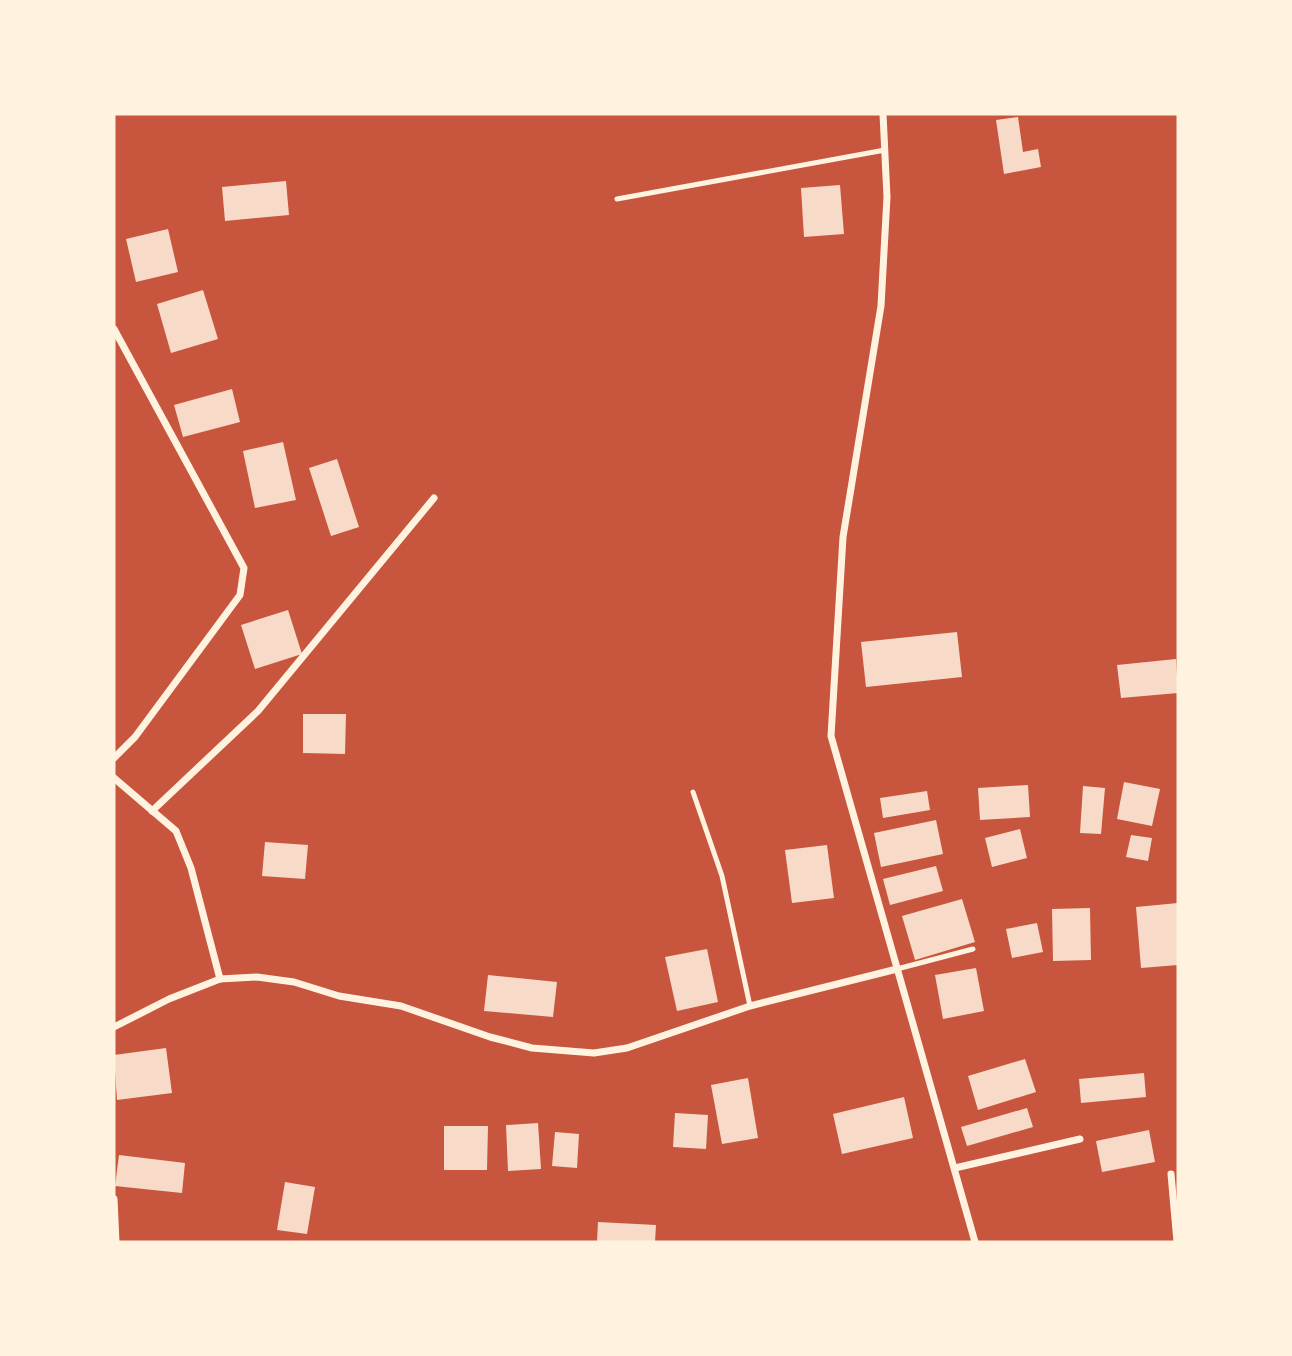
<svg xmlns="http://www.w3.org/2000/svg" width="1292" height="1356" font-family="Roboto,sans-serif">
	<rect width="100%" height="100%" fill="#c8553d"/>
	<!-- building -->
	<g fill="#f7dbc8">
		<path d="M1018 117 1023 152 1038 149 1041 167 1004 174 996 120Z"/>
		<path d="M286 181 289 215 225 221 222 187Z"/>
		<path d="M840 185 844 234 804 237 801 188Z"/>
		<path d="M168 229 178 272 136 282 126 239Z"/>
		<path d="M203 290 218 339 171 353 157 304Z"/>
		<path d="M232 389 240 422 183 437 174 405Z"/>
		<path d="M283 442 296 500 255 508 243 451Z"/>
		<path d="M337 459 359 527 331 536 309 468Z"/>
		<path d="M288 610 302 654 255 669 241 625Z"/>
		<path d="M957 632 962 677 866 687 861 642Z"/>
		<path d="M1176 659 1178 693 1121 698 1117 665Z"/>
		<path d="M303 714H346L345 754 303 753Z"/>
		<path d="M1124 782 1160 789 1152 826 1117 819Z"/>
		<path d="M1028 785 1030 817 980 820 978 788Z"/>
		<path d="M1083 786 1105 788 1101 834 1080 833Z"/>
		<path d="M927 791 930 810 883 818 880 798Z"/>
		<path d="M936 820 943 854 881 867 874 833Z"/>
		<path d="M1020 829 1027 858 992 867 985 838Z"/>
		<path d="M1131 835 1152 838 1148 861 1126 857Z"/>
		<path d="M265 842 308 845 305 879 262 876Z"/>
		<path d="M827 845 834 898 792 903 785 850Z"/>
		<path d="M936 866 943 891 890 905 883 879Z"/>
		<path d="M962 899 975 942 915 960 902 916Z"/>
		<path d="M1178 903V965L1141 968 1136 907Z"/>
		<path d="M1090 908 1091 960 1053 961 1052 909Z"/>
		<path d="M1037 923 1043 952 1012 958 1006 929Z"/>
		<path d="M707 949 718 1002 677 1011 665 957Z"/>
		<path d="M976 968 984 1011 943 1019 935 975Z"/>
		<path d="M488 975 557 982 553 1017 484 1011Z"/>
		<path d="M166 1048 172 1093 117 1100 114 1055Z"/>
		<path d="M1025 1059 1036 1092 978 1110 968 1076Z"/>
		<path d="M1144 1073 1146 1097 1081 1103 1079 1079Z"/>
		<path d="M748 1078 758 1138 722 1144 711 1085Z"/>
		<path d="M904 1097 913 1138 842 1154 833 1114Z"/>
		<path d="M1027 1108 1033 1127 967 1146 961 1127Z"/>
		<path d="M675 1113 708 1115 706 1149 673 1147Z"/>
		<path d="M538 1123 541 1169 508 1171 506 1125Z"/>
		<path d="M444 1126H488L487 1170H444Z"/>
		<path d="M1149 1130 1155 1162 1102 1172 1096 1141Z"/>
		<path d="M555 1132 579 1134 577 1168 552 1166Z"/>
		<path d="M119 1155 185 1163 182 1193 115 1186Z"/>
		<path d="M285 1182 315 1187 307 1234 277 1230Z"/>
		<path d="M598 1222 656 1225 655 1242H597Z"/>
	</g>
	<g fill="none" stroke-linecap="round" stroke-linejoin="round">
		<!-- service -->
		<g stroke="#fff3e0" stroke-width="5">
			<path d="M617 199 885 150"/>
			<path d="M693 792 722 876 750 1006"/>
			<path d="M897 969 973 949"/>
		</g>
		<!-- minor -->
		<g stroke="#fff3e0" stroke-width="7">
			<path d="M883 114 887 197 881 306 843 537 831 736 975 1242"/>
			<path d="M114 329 244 568 240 595 135 737 114 758"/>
			<path d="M114 778 176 831 191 868 220 979"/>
			<path d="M152 811 258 711 434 498"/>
			<path d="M114 1027 169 999 220 979 257 977 294 982 339 996 401 1006 490 1037 532 1048 594 1053 627 1048 750 1006 897 969"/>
			<path d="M955 1168 1080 1139"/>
			<path d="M1171 1174 1177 1242"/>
			<path d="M114 1199 116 1242"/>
		</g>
	</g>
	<!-- border -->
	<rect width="1292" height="1356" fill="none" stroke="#fff3e0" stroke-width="231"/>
</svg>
